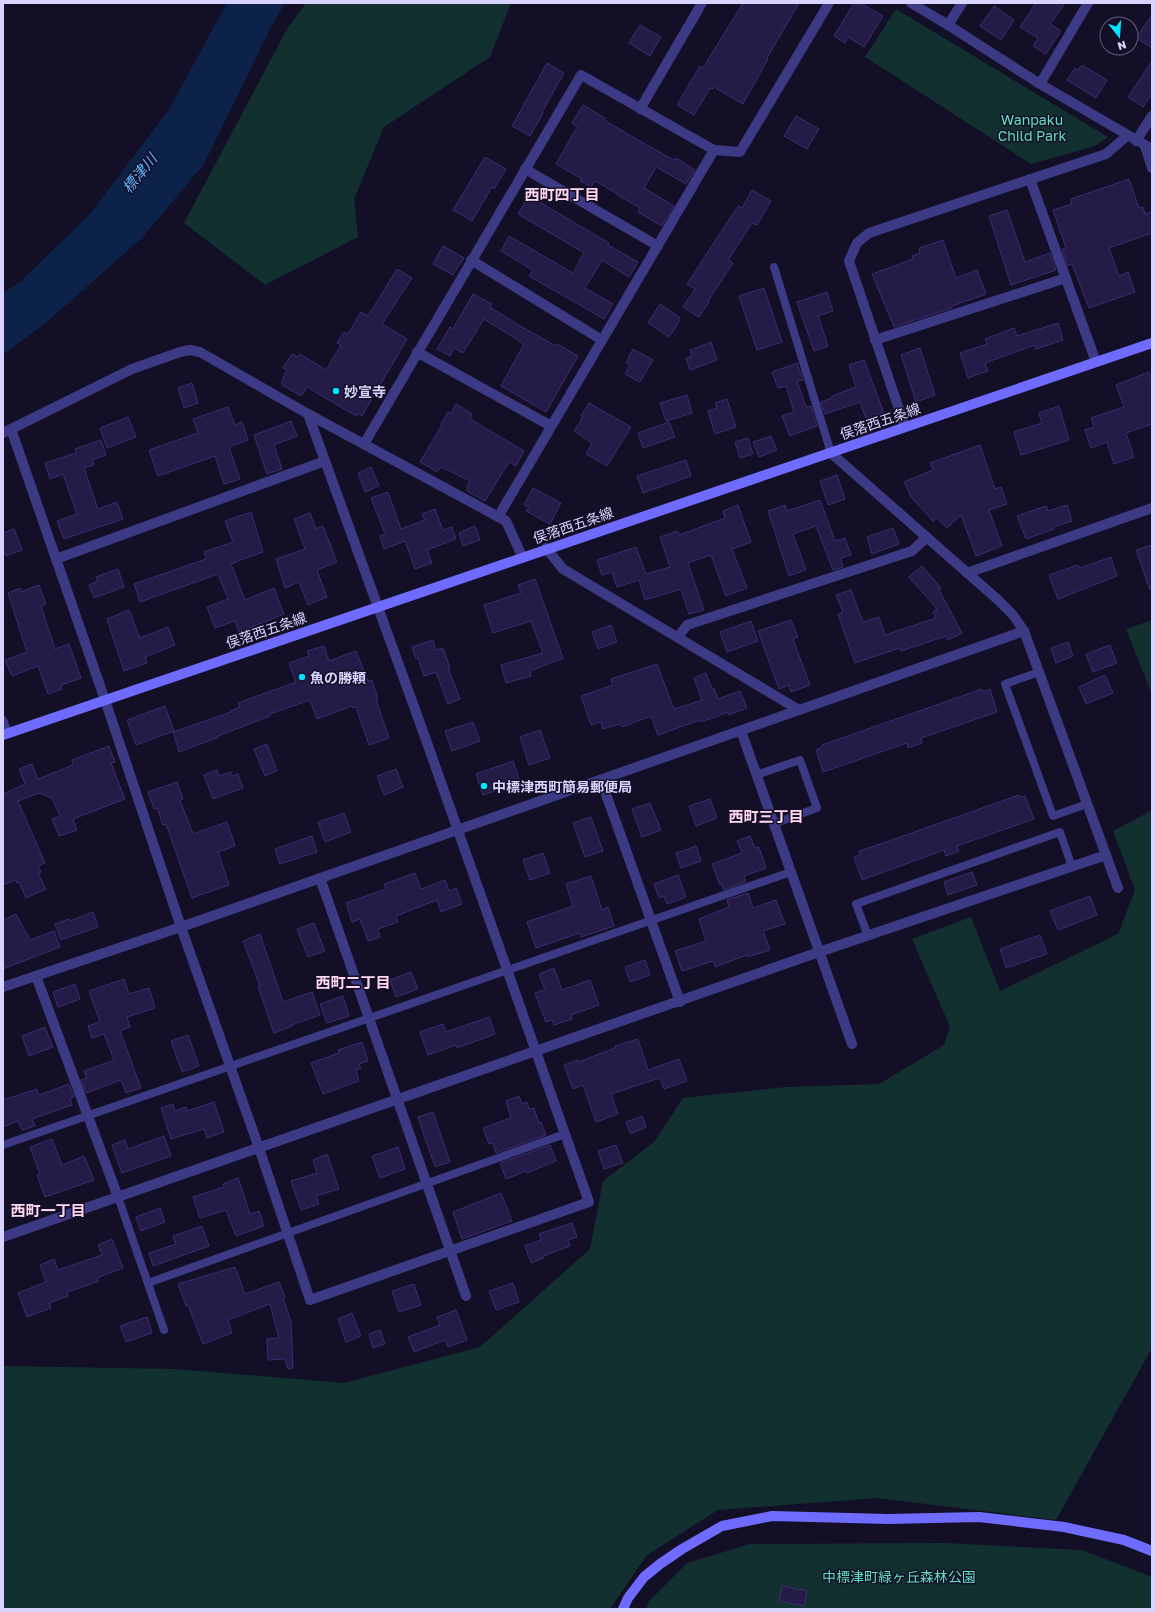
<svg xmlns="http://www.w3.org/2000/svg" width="1155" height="1612" font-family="'Golos Text','Noto Sans JP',sans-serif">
	<rect width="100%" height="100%" fill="#130f26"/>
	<!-- green -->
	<g fill="#12302f">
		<path d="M306 3H511L490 57 384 127 354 199 358 237 265 285 184 223 287 29Z"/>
		<path d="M896 9 1108 137 1095 146 1031 164 865 57Z"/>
		<path d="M1152 620V695L1126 629Z"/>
		<path d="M1152 810V1348L1056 1520 877 1498 718 1510 647 1555 610 1609H3V1366L174 1369 344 1383 480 1347 590 1249 603 1181 654 1142 683 1098 786 1087 879 1084 944 1045 950 1027 912 939 971 917 1000 991 1118 934 1135 890 1113 831Z"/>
		<path d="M945 1543 1082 1550 1152 1577V1609H646L649 1601 687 1563 750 1544Z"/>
	</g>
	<!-- water -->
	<path fill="#0c2248" d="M227 3H285L271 27 204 164 142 238 48 321 3 355V293L21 281 89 215 168 111Z"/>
	<!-- building -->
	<g fill="#241b47" stroke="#3b2d73">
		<path d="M743 3H799L767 58 768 59 743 104 714 87 713 89 710 88 694 115 677 105 700 66 703 68Z"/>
		<path d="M854 3H860L883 16 864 47 848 37 845 43 834 36Z"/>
		<path d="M1036 3H1065L1050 24 1061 31 1046 54 1033 46 1038 38 1020 27Z"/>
		<path d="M994 6 1014 20 1001 40 980 26Z"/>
		<path d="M1152 15V48L1136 38Z"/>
		<path d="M640 25 661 37 650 56 629 43Z"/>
		<path d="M1152 61V94L1143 107 1128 97Z"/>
		<path d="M547 63 564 73 542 112 543 113 530 136 512 126Z"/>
		<path d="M1082 65 1107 80 1096 98 1067 80 1075 68 1078 70Z"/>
		<path d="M583 105 605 118 604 120 643 143 674 160 676 158 695 170 686 184 656 167 644 188 674 206 662 226 638 212 640 208 617 195 618 194 595 181 591 187 580 181 582 179 556 164 577 127 572 123Z"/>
		<path d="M796 116 819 129 807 149 784 136Z"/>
		<path d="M485 157 506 169 494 189 492 187 472 221 453 210Z"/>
		<path d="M1129 179 1139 208 1143 207 1145 214 1152 212V233L1109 248 1119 276 1128 272 1135 292 1089 308 1072 264 1068 266 1062 249 1066 248 1053 210 1072 204 1071 199Z"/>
		<path d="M752 190 771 201 757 225 752 223 728 260 733 263 708 301 709 302 699 317 683 307 695 289 687 284 738 206 742 208Z"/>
		<path d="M529 196 609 243 608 245 638 262 629 277 602 260 585 288 613 304 604 319 529 276 533 270 501 251 509 236 573 273 584 253 518 214Z"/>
		<path d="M1007 210 1025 262 1050 253 1056 270 1011 285 989 216Z"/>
		<path d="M943 240 956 278 977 270 986 294 952 306V308L894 327 872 274 913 259 912 256 920 253 919 248Z"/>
		<path d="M443 246 464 258 453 275 433 264Z"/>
		<path d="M397 269 412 278 382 324 407 339 362 416 357 413 356 416 307 387 301 396 282 385V380L287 370 283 368 292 354 298 357 300 354 326 370 341 345 337 343 344 332 348 334 361 312 368 316Z"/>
		<path d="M764 288 782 342 757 350 739 296Z"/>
		<path d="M827 292 833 311 818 316 828 346 814 351 797 302Z"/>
		<path d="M473 294 492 304 490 307 520 326 556 346 557 344 578 356 546 412 501 386 524 344 484 319 463 353 454 348 450 356 437 349 450 327 453 329Z"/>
		<path d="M660 304 679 317V322L669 337 648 323Z"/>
		<path d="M1058 323 1063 340 1036 349 1035 345 985 363 988 371 968 378 960 353 987 344 985 339 1014 328 1017 336Z"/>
		<path d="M711 342 717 360 690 370 686 358 692 356 690 350Z"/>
		<path d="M920 348 935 395 916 402 901 355Z"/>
		<path d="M633 349 653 360 640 382 625 374 630 365 626 363Z"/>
		<path d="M864 360 884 413 866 419 860 402 825 414 821 402 832 398V396L856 387 849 365Z"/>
		<path d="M797 363 803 380 797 381 806 407 811 406 817 426 790 436 782 416 794 412 786 386 778 388 772 372Z"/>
		<path d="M1149 372 1152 379V424L1126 433 1134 457 1114 464 1107 442 1091 448 1085 430 1094 427 1091 418 1124 407 1116 385Z"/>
		<path d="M192 383 198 403 184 408 178 388Z"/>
		<path d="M687 395 692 413 666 421 660 403Z"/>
		<path d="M727 399 736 427 715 434 708 411 717 408 715 403Z"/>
		<path d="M589 403 631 427 607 466 586 454 592 443 574 431 583 417 581 416Z"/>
		<path d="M456 404 472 414 470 419 524 451 516 466 509 462 485 501 467 491V486L470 481 441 467 437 472 420 462 442 425 441 424 448 412 451 413Z"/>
		<path d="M1059 406 1069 440 1021 455 1014 432 1042 423 1039 413Z"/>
		<path d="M228 407 235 425 242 422 248 440 229 447 240 479 224 484 215 456 158 476 149 450 198 433 193 419Z"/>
		<path d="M128 417 136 437 107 448 100 428Z"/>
		<path d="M291 421 297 436 274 445 282 469 267 474 254 435Z"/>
		<path d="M669 422 675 437 643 448 638 433Z"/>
		<path d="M771 436 777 450 759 457 753 442Z"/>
		<path d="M748 438 753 454 740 458 735 442Z"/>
		<path d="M101 440 106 455 92 460 94 465 84 468 98 509 117 502 123 519 64 539 57 521 77 514 63 474 50 479 45 463 76 453 75 449Z"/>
		<path d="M980 445 995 489 1001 487 1007 504 989 510 1002 546 976 556 961 515 947 528 937 518 933 521 911 497 904 482 933 470 930 463Z"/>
		<path d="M686 460 691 476 643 493 637 476Z"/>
		<path d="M371 467 379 486 365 492 358 473Z"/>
		<path d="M837 475 845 499 828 505 820 481Z"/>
		<path d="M533 488 561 503 550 524 526 511 529 507 524 505Z"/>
		<path d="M388 492 401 529 425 520 422 514 435 509 443 530 452 527 456 539 427 550 432 563 415 569 405 541 384 549 380 536 385 534 371 498Z"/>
		<path d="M820 500 835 541 845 538 851 555 841 558 843 567 833 570 816 526 793 534 806 570 789 576 768 511 785 505 787 511Z"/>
		<path d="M738 505 751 542 732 549 747 588 726 596 711 555 688 563 704 610 689 614 681 589 645 600 639 580 617 587 612 572 602 575 597 560 636 547 646 574 670 567 660 537 677 531 679 535 725 518 723 511Z"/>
		<path d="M1067 505 1072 521 1053 527 1054 529 1026 539 1017 516 1046 506 1048 511Z"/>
		<path d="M251 512 263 552 235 562V563L231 564 245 600 274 588 284 614 239 632 235 621 215 628 207 607 228 599 218 574 140 602 134 584 206 559 204 552 233 542 225 521Z"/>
		<path d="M310 513 316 529 323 526 337 562 317 570 327 597 308 605 299 582 285 588 276 559 305 549 294 519Z"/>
		<path d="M475 526 480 540 463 546 459 533Z"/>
		<path d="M893 528 899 544 872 554 867 537Z"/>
		<path d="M14 529 22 550 6 556 3 549V533Z"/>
		<path d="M1152 545V590H1150L1136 550Z"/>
		<path d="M1111 557 1117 576 1058 599 1049 575 1078 565 1080 568Z"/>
		<path d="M922 566 941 588 939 590 962 633 948 640 946 636 901 651 900 648 855 663 838 614 843 612 836 595 851 590 863 622 879 617 885 635 936 618 933 612 937 609 909 577Z"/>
		<path d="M118 569 124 587 94 598 89 585 98 581 96 577Z"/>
		<path d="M535 579 563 658 530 671 531 676 506 683 501 665 543 653 531 621 493 633 484 605 521 593 518 585Z"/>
		<path d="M39 585 46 604 41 606 55 649 69 644 81 678 61 685 62 689 48 694 38 666 12 676 5 660 27 652 8 593 20 588 21 592Z"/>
		<path d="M129 610 140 638 168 627 175 645 145 657 147 663 124 671 107 619Z"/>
		<path d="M791 620 798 637 793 639 810 685 791 692 789 685 779 689 758 631Z"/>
		<path d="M751 621 758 641 727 652 720 632Z"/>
		<path d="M611 625 617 642 598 649 592 632Z"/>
		<path d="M433 640 436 650 443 648 450 668H448L460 699 448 704 436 672 424 676 418 658 416 659 412 647Z"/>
		<path d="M1068 642 1073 656 1056 663 1051 648Z"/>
		<path d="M1110 645 1117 663 1093 672 1086 654Z"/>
		<path d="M324 646 329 661 356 651 368 681 372 680 378 699 376 700 389 738 369 745 356 707 353 708 352 706 317 719 310 700 270 714V716L218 736 219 737 179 752 173 732 231 712 230 711 240 707 238 703 296 682 289 663 309 656 307 651Z"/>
		<path d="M657 664 673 707H674L675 709 702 700 694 678 706 673 712 689 714 688 718 699 740 691 747 708 729 715V712L701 722 700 720 658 735 651 716 622 727 620 724 603 729 601 722 591 725 581 696 613 685 611 679Z"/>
		<path d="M1105 675 1113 693 1086 704 1079 687Z"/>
		<path d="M982 689 983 692 990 689 997 712 921 738 922 743 908 748 907 743 823 772 816 750 822 747V745Z"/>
		<path d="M165 706 174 731 136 745 127 720Z"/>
		<path d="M473 722 480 741 452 751 445 731Z"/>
		<path d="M540 730 550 758 529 765 520 737Z"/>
		<path d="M267 744 277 771 265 776 254 749Z"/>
		<path d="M109 746 115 762 111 763 125 799 73 819 77 830 59 836 52 819 60 816 52 798 39 793 18 801 45 863 38 866 41 872 38 873 46 889 26 898 19 882 17 883 16 880 3 885V794L25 784 19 769 32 764 38 779 73 765 72 760Z"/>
		<path d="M513 761 520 782 483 795 476 774Z"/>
		<path d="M396 769 403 787 384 795 377 776Z"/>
		<path d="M217 770 219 776 231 772 232 776 238 774 243 788 213 799 204 775Z"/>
		<path d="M177 782 183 799 180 800 193 834 227 822 235 846 218 852 229 885 192 898 166 824 163 825 157 808 154 809 148 792Z"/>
		<path d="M1019 795 1020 797 1025 796 1034 819 957 846 959 851 946 856 944 850 862 880 854 857 860 854 859 851 886 842Z"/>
		<path d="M710 799 717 818 696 826 689 806Z"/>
		<path d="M650 803 661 830 642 837 632 809Z"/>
		<path d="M344 813 351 832 325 842 318 822Z"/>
		<path d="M591 817 603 851 585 857 573 823Z"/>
		<path d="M312 836 317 852 280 864 275 849Z"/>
		<path d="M750 836 755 848 759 847 766 868 744 876 745 882 724 890 722 884 720 885 712 864 742 853 737 841Z"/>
		<path d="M696 846 701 861 681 868 676 853Z"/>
		<path d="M543 853 550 873 530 880 523 860Z"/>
		<path d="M972 872 977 885 948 895 944 882Z"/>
		<path d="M415 873 421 889 445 880 449 891 456 888 462 904 441 912 437 900 396 916 398 922 378 929 380 937 368 941 360 919 352 922 346 903 386 889 384 884Z"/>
		<path d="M678 875 686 897 667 904 664 896 659 898 654 884Z"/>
		<path d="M591 876 602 910 608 907 614 926 581 937 580 933 536 948 527 922 573 906 566 884Z"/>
		<path d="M748 893 753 908 776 900 785 924 763 931 770 950 748 957 747 955 715 967 713 961 682 971 675 951 706 941 699 919 729 907 727 900Z"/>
		<path d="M1090 896 1097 915 1058 930 1050 911Z"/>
		<path d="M93 912 98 927 61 940 55 924 69 919 70 921Z"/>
		<path d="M16 914 30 940 54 931 60 947 3 969V920Z"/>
		<path d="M314 923 325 951 308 957 297 929Z"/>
		<path d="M260 934 283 1002 312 992 320 1015 291 1025 292 1026 274 1033 258 986H260L243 941Z"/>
		<path d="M1040 935 1047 954 1006 968 1000 949Z"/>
		<path d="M645 960 650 975 630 982 625 967Z"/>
		<path d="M554 968 562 990 590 980 599 1005 571 1015 572 1019 554 1025 552 1020 546 1022 535 993 545 990 539 974Z"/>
		<path d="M411 972 418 989 396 997 390 980Z"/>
		<path d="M124 979 129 994 149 988 155 1008 127 1017 130 1027 120 1031 141 1088 126 1093 121 1080 86 1093 81 1080 87 1078 84 1071 114 1060 104 1034 92 1038 88 1026 100 1022 89 991Z"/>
		<path d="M75 984 80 999 58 1007 53 992Z"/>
		<path d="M343 996 349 1016 327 1023 320 1004Z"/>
		<path d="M489 1017 495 1034 457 1048 456 1045 428 1055 420 1032 443 1024 446 1032Z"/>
		<path d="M45 1027 53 1047 29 1056 22 1036Z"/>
		<path d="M188 1035 199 1066 182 1072 171 1041Z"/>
		<path d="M638 1039 648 1070 679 1059 687 1081 664 1089 660 1078 611 1094 618 1114 596 1122 583 1085 573 1089 564 1065 578 1060V1062L615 1048V1046Z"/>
		<path d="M362 1042 368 1061 359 1064 361 1068 356 1070 359 1081 323 1094 311 1063 339 1053 338 1050Z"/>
		<path d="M69 1084 74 1097 70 1099 72 1105 32 1119 35 1126 22 1130 18 1121 3 1127V1100L37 1089 39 1095Z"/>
		<path d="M519 1096 522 1104 527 1102 529 1109 534 1108 539 1123 541 1122 546 1135 496 1153 493 1143 489 1144 483 1128 511 1118 506 1101Z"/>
		<path d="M214 1102 224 1132 207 1138 204 1129 171 1139 161 1108 173 1104 175 1111 186 1107 187 1111Z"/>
		<path d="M433 1112 450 1162 435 1167 418 1117Z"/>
		<path d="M642 1116 646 1127 631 1134 626 1122Z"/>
		<path d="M164 1136 171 1156 122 1173 112 1145 125 1140 128 1149Z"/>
		<path d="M52 1139 62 1165 84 1156 94 1180 45 1197 37 1175 40 1174 30 1147Z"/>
		<path d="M550 1145 556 1161 527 1173 526 1171 506 1179 500 1163Z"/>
		<path d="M616 1145 623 1163 604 1169 598 1151Z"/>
		<path d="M398 1147 405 1169 380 1178 372 1156Z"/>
		<path d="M327 1154 339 1189 316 1196 319 1204 301 1210 291 1181 317 1173 313 1160Z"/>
		<path d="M238 1178 250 1214 259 1211 264 1226 236 1236 226 1210 200 1218 193 1197 224 1187 223 1184Z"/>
		<path d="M501 1193 512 1221 462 1239 453 1212Z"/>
		<path d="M160 1208 165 1222 141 1231 136 1217Z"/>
		<path d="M572 1223 577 1237 568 1240 570 1246 543 1256 544 1258 531 1263 525 1246 541 1240 539 1234Z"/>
		<path d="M202 1226 209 1246 153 1266 149 1253 176 1244 173 1236Z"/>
		<path d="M112 1239 123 1268 97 1278 99 1281 67 1292 68 1296 49 1303 51 1308 27 1317 18 1293 46 1282 40 1265 54 1259 58 1270 102 1255 98 1245Z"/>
		<path d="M235 1267 245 1294 279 1282 285 1297 283 1298 291 1322 293 1368 288 1369 285 1359 268 1360 267 1339 279 1338 270 1304 228 1320 232 1333 203 1344 188 1305 186 1306 178 1284Z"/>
		<path d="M513 1283 519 1302 496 1310 489 1291Z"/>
		<path d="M414 1284 421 1305 399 1312 392 1291Z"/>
		<path d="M456 1310 467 1340 448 1347 445 1340 414 1352 408 1337 440 1325 437 1317Z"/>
		<path d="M352 1313 361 1336 346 1342 338 1319Z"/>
		<path d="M147 1317 152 1333 126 1342 120 1326Z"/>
		<path d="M380 1330 385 1344 373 1348 369 1334Z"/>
		<path d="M782 1586 807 1591 804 1606 779 1601Z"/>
	</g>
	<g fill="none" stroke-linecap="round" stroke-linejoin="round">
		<!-- lane -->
		<g stroke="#3d3a85" stroke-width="8">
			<path d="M774 267 831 453"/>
			<path d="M1039 672 1005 684 1053 816 1087 804"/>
			<path d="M3 720 8 733"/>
			<path d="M756 775 800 760 817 808 773 824"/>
			<path d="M868 936 856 904 1060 832 1072 867"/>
			<path d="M3 1145 791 872"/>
			<path d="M118 1197 164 1330"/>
			<path d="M148 1283 565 1134"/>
		</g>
		<!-- street -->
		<g stroke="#3d3a85" stroke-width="10">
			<path d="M911 3 948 25"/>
			<path d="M962 3 948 25 1040 84 1152 149"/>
			<path d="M1040 84 1088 3"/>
			<path d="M640 109 702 3"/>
			<path d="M1136 141 1152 116"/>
			<path d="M1145 146 1152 168"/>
			<path d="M714 150 740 152 829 3"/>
			<path d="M525 169 658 246"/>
			<path d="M1030 179 1096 362"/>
			<path d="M471 260 602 340"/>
			<path d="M875 340 1066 278"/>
			<path d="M417 352 551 426"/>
			<path d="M308 414 506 521 522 556"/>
			<path d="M905 427 849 261 857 243 869 233 1106 154 1128 135"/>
			<path d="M3 433 132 369 180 352 190 350 200 352 308 414 425 737 589 1202 310 1300 259 1148 181 927 105 700 11 429"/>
			<path d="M364 444 581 75 714 150 498 517"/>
			<path d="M831 453 997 599 1013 615 1024 631 1118 888"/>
			<path d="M546 548 563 569 799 710"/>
			<path d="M56 559 325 461"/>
			<path d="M967 573 1152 508"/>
			<path d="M678 637 687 625 912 551 927 537"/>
			<path d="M741 731 852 1044"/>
			<path d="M601 780 680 1002"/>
			<path d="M320 878 466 1296"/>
			<path d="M36 976 118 1197"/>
			<path d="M3 987 181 927 1024 631"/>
			<path d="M3 1237 819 952 1106 855"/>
		</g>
		<!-- secondary -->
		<g stroke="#6f6bff" stroke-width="10">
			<path d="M3 735 1152 343"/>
			<path d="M623 1609 628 1598 644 1577 660 1564 682 1549 722 1526 772 1516 888 1519 979 1517 1064 1527 1124 1540 1152 1551"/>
		</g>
	</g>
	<!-- markers -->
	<g fill="#00e5ff" stroke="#130f26" stroke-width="1.5">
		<circle cx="336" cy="391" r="4"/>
		<circle cx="302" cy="677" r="4"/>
		<circle cx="484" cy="786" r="4"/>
	</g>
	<g text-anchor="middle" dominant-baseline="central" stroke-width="3" stroke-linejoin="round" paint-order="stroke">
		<!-- park labels -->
		<g font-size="14" fill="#5fe0c0" stroke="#130f26">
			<text x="1032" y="119">Wanpaku<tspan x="1032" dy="16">Child Park</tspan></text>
			<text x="899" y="1576">中標津町緑ヶ丘森林公園</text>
		</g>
		<!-- poi labels -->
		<g font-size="14" font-weight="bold" fill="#d9d4ff" stroke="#130f26" text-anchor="start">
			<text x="344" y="391">妙宣寺</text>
			<text x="310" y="677">魚の勝頼</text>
			<text x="492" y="786">中標津西町簡易郵便局</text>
		</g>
		<!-- street labels -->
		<g font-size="14" fill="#d9d4ff" stroke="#130f26">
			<text transform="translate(880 421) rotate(-19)">俣落西五条線</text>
			<text transform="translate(573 525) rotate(-19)">俣落西五条線</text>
			<text transform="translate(266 630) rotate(-19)">俣落西五条線</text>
		</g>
		<!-- water labels -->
		<g font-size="15" font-style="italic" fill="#62b6ff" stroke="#130f26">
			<text transform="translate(139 173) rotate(-51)">標津川</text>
		</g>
		<!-- neighbourhood labels -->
		<g font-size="15" font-weight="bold" fill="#ffd6f0" stroke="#130f26">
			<text x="562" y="194">西町四丁目</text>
			<text x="766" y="816">西町三丁目</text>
			<text x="353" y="982">西町二丁目</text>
			<text x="48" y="1210">西町一丁目</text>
		</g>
	</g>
	<!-- border -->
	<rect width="1155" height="1612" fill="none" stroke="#d9d4ff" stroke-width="8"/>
	<!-- north arrow -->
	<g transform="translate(1119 36) rotate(163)"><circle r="19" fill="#130f26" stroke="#625e7d"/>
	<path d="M0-3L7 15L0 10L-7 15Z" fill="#00e5ff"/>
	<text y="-6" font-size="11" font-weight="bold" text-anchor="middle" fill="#d9d4ff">N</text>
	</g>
</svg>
